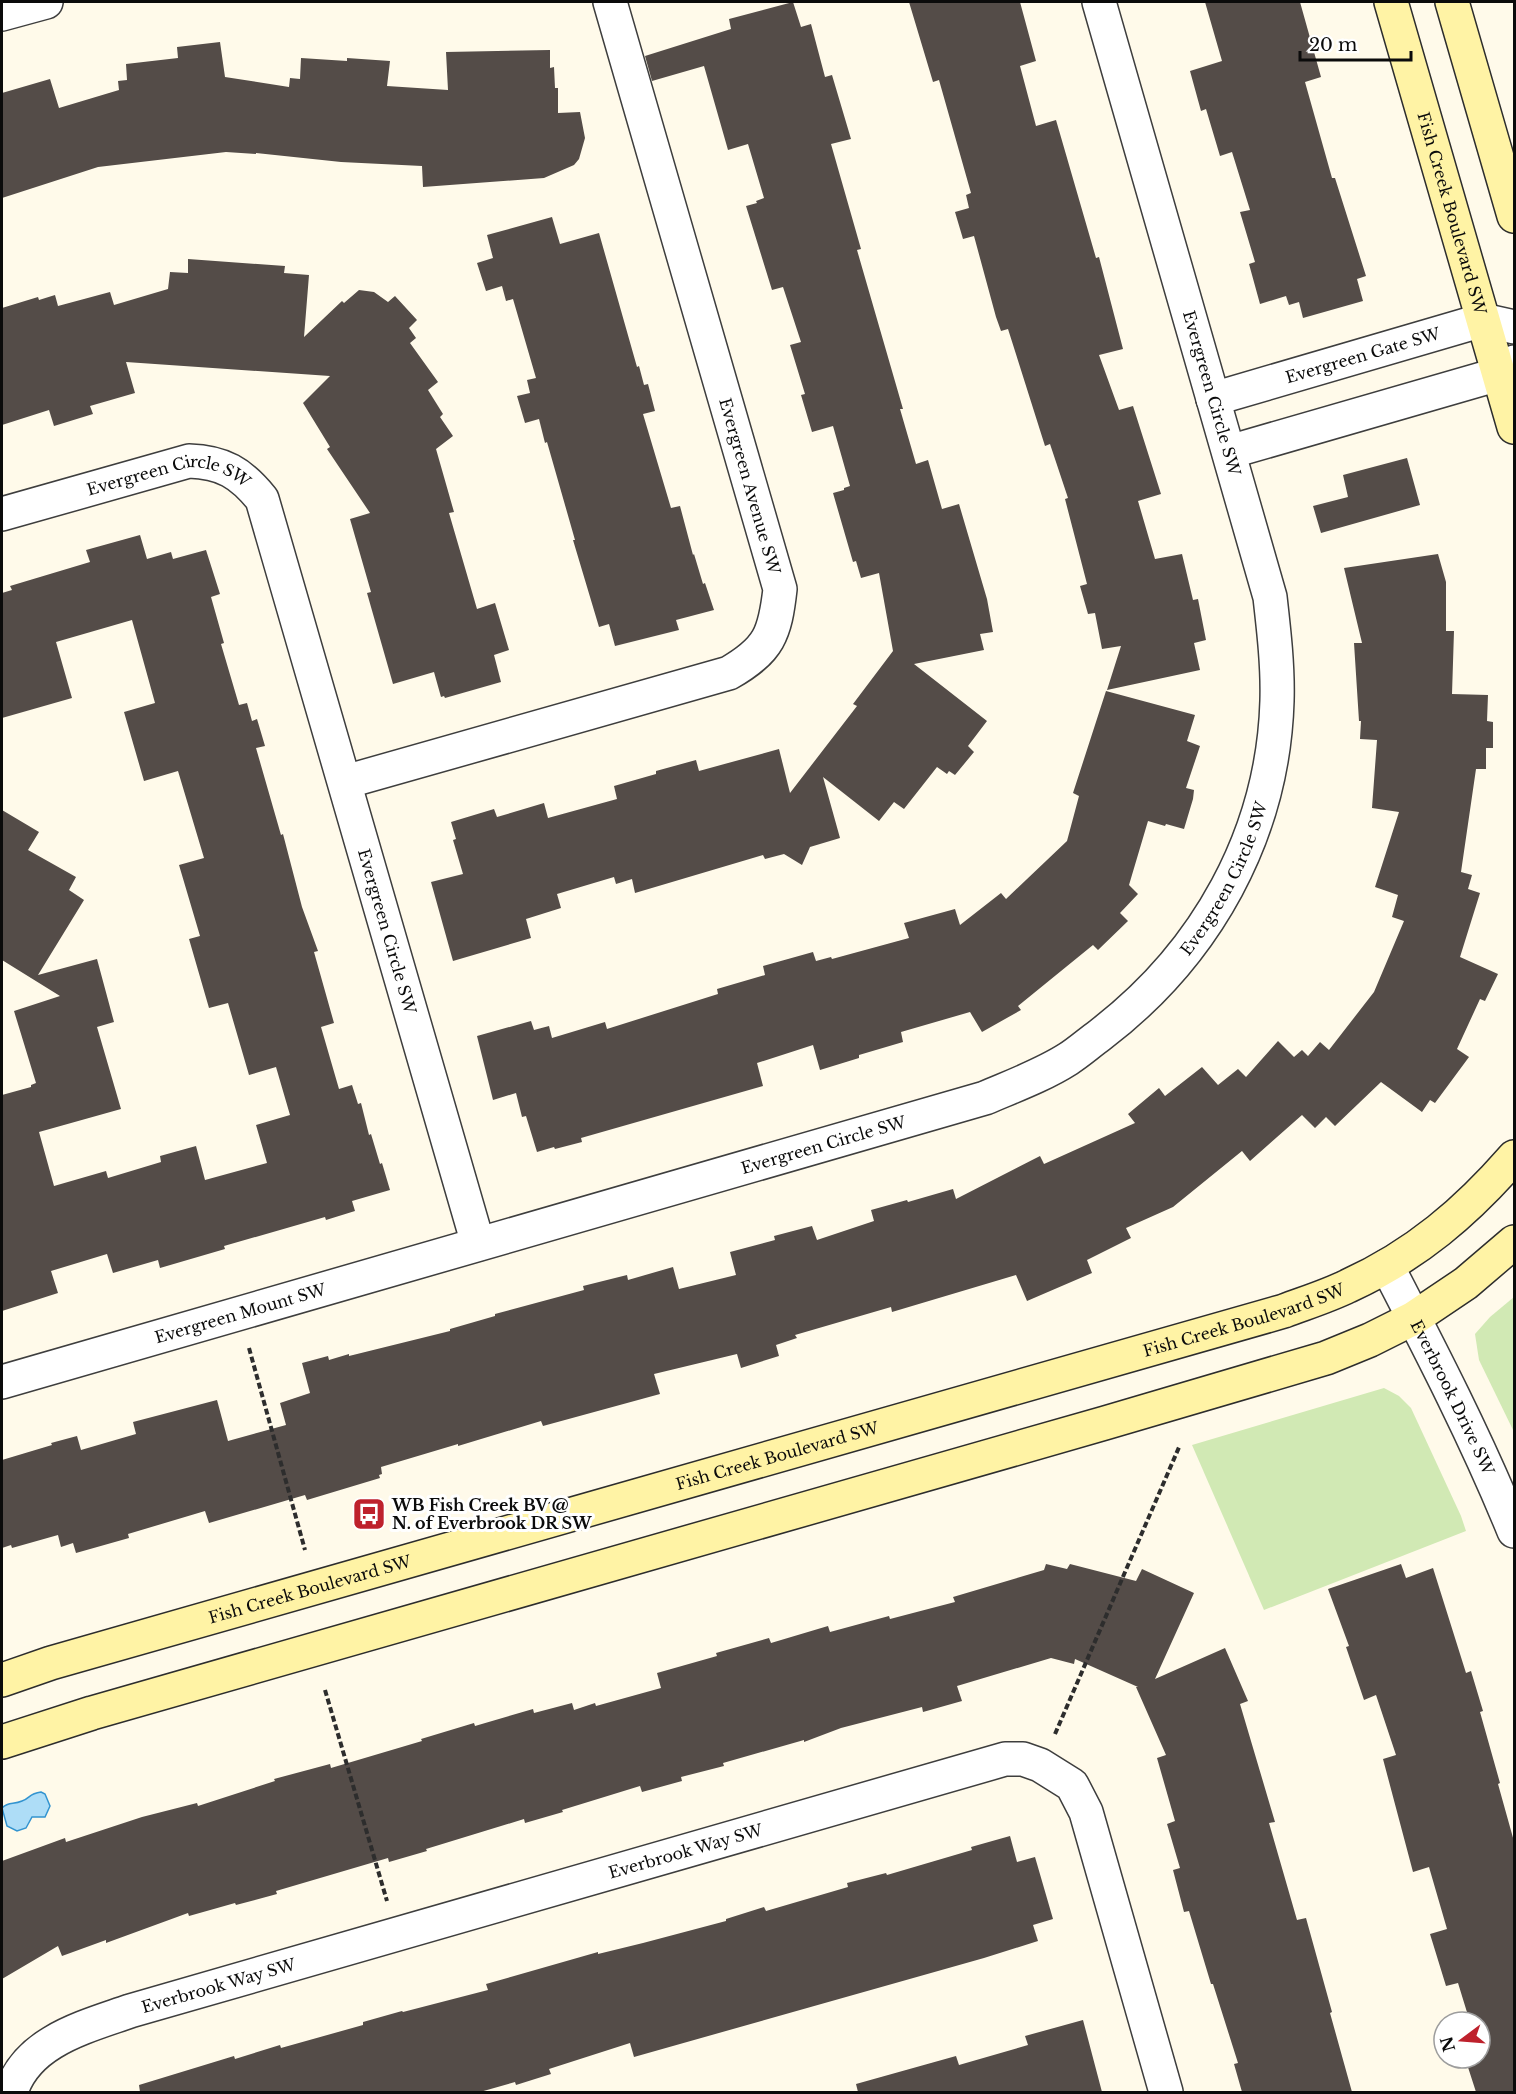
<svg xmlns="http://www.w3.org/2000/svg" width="1516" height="2094" font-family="'Libre Baskerville',serif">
	<rect width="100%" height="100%" fill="#fffaea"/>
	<!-- green -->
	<g fill="#d1e9b4">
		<path d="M1514 1297V1432L1479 1360 1475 1334 1490 1317Z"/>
		<path d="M1384 1388 1399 1396 1411 1408 1461 1516 1466 1531 1264 1610 1192 1445Z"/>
	</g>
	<!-- water -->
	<path fill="#aeddf7" stroke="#3394d0" stroke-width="1.5" d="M41 1792 45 1794 50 1806 45 1817H32L26 1828 17 1831 7 1826 2 1808C9 1801 13 1805 22 1801 31 1798 28 1794 41 1792Z"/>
	<!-- building -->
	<g fill="#544c48">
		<path d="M793 2 801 27 811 24 825 77 832 75 851 139 831 144 861 249 857 250 903 409H900L916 464 928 460 942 509 959 504 987 599 993 632 980 634 984 650 914 664 987 721 968 746 974 752 955 775 949 771 947 774 937 767 904 809 894 802 879 821 823 777 840 838 810 847 802 865 784 854 765 859 763 855 635 893 632 879 616 884 614 877 557 894 561 908 526 919 531 938 453 961 431 882 463 874 453 840 456 839 451 822 494 809 497 817 544 803 548 818 617 799 614 786 656 774V771L696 760 699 771 779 749 790 793 857 706 853 704 893 651 879 573 861 578 856 561 853 562 833 493 844 490V488L850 486 833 426 812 432 801 395 805 394 790 345 801 342 783 287 772 290 746 206 757 203 756 201 764 198 748 144 728 150 704 66 652 81 645 56 731 29 729 19Z"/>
		<path d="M909 2H1020L1036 61 1020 66 1036 126 1056 120 1096 258 1099 257 1123 349 1099 355 1119 410 1133 406 1161 494 1138 501 1155 559 1182 554 1193 600 1198 599 1206 640 1194 643 1200 670 1107 690 1121 646 1102 649 1095 613 1088 614 1080 586 1087 584 1065 499 1068 498 1050 444 1045 446 1008 329 1001 331 996 317 974 236 963 239 955 212 969 208 966 195 971 193 939 80 933 82Z"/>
		<path d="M1205 2H1300L1321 77 1305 82 1332 178H1335L1366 276 1357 279 1363 301 1303 318 1299 302 1289 305 1286 296 1260 304 1249 264 1255 262 1240 212 1250 210 1232 152 1220 156 1206 109 1201 111 1190 71 1222 61Z"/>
		<path d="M220 42 225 77 289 87 290 78 300 79 301 58 347 61V58L390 61 387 86 448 90 446 52 550 50V68L554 67 555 88H558V113L580 112 585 138 579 159 574 165 544 178 423 187 422 166 341 162 256 153V154L226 152 98 167 2 198V93L50 79 59 108 119 90 118 81 127 80 126 64 178 58 177 47Z"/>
		<path d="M552 217 560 244 599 233 637 367 639 366 644 385 648 384 655 411 643 414 671 508 680 506 693 555 694 554 703 584 705 583 714 610 676 620 679 630 615 646 609 624 599 627 573 540H575L547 442 545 443 539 419 525 423 517 396 530 393 527 380 536 378 513 299 506 301 502 286 486 291 477 263 493 258 487 235Z"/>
		<path d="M188 259 285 266 284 273 309 275 304 337 342 301 344 303 359 290 374 292 388 302 395 296 417 320 409 328 416 338 410 343 438 382 428 390 443 414 440 417 453 436 436 449 454 512 449 513 477 609 495 603 509 650 494 655 501 682 445 698 444 696 441 697 434 672 393 684 367 593 371 592 350 519 370 513 327 449 330 447 303 403 330 376 126 362 135 393 90 406 93 414 54 426 49 410 2 425V308L38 297 39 300 55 295 58 306 110 292 114 305 168 289 170 272 188 273Z"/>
		<path d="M1407 458 1420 505 1321 533 1313 506 1348 497 1343 475Z"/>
		<path d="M140 535 147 559 171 552 173 559 206 550 220 594 211 597 224 643 221 644 239 705 247 703 252 721 257 719 265 746 256 748 281 835 283 834 302 907 318 951 314 952 334 1023 321 1027 339 1089 352 1085 358 1104 361 1103 369 1135 371 1134 380 1164 382 1163 390 1190 352 1201 355 1211 326 1220 325 1217 224 1246 225 1249 160 1268 158 1260 113 1273 107 1254 51 1271 58 1293 2 1311V1095L31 1087V1085L36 1083 14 1011 60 996 2 960V810L39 832 28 850 76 877 69 890 84 900 38 975 97 959 114 1022 97 1027 121 1109 39 1132 54 1186 106 1171 108 1178 161 1162 160 1156 196 1146 205 1180 267 1163 256 1125 290 1115 276 1067 249 1075 228 1003 209 1008 189 939 200 936 179 865 204 858 178 771 144 781 124 712 155 703 132 620 56 642 72 698 2 718V593L12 590 10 586 90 562 86 550Z"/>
		<path d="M1438 554 1446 582V631H1454L1452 694 1488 695 1487 721 1493 722V748H1486V769H1476L1461 872 1472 875 1468 889 1480 893 1460 957 1498 974 1485 1001 1480 999 1457 1049 1469 1057 1435 1103 1430 1100 1422 1112 1381 1082 1335 1126 1326 1117 1315 1128 1302 1115 1250 1161 1242 1151 1173 1207 1126 1228 1131 1238 1087 1260 1092 1273 1027 1301 1016 1275 892 1312 891 1307 795 1335 797 1338 776 1345 779 1356 741 1368 737 1354 654 1374 660 1394 543 1426 541 1421 458 1446V1444L381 1467 382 1474 379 1475 380 1478 307 1500 305 1495 209 1523 205 1511 128 1534 129 1538 76 1553 73 1543 61 1547 58 1535 12 1548 11 1545 2 1548V1460L52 1445 51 1443 77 1436 81 1450 136 1434 133 1422 217 1400 228 1441 286 1425 280 1403 310 1393 302 1363 328 1356 329 1360 349 1354V1356L450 1331V1329L495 1316V1314L584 1290 583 1286 627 1275 628 1280 673 1267 679 1289 736 1275 730 1252 775 1240 774 1236 812 1226 817 1240 874 1221 871 1210 907 1200 908 1202 953 1189 956 1199 1040 1156 1044 1164 1135 1123 1128 1114 1159 1088 1165 1096 1202 1067 1218 1085 1238 1069 1246 1077 1278 1041 1294 1057 1302 1050 1308 1056 1320 1042 1329 1050 1374 992 1404 921 1392 917 1398 895 1375 887 1399 812 1372 808 1377 740 1360 739 1361 721H1359L1354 643H1362L1344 568Z"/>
		<path d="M1106 691 1195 715 1187 741 1200 746 1186 788 1194 790 1193 799 1184 829 1166 824 1165 826 1148 821 1129 885 1138 894 1120 913 1128 921 1098 950 1093 945 1018 1006 1021 1010 982 1032 970 1012 901 1032 903 1042 859 1055V1058L820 1070 813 1045 757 1063 763 1086 581 1138 582 1142 555 1149 554 1147 537 1152 526 1116 522 1117 516 1093 493 1100 477 1036 531 1021 534 1030 549 1026 552 1038 605 1022 607 1029 718 994 717 989 765 975 763 966 813 952 816 961 831 957 832 959 909 938 904 923 955 909 960 925 1001 893 1006 899 1067 841 1079 796 1073 793Z"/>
		<path d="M1046 1564 1067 1569 1070 1564 1136 1581 1142 1569 1194 1593 1155 1679 1225 1648 1248 1701 1240 1704 1275 1822 1269 1823 1297 1920 1306 1918 1332 2012 1330 2013 1352 2092H1242L1234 2064 1238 2063 1213 1984H1211L1189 1911 1184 1912 1173 1870 1180 1868 1167 1824 1175 1821 1157 1758 1166 1755 1136 1687H1138L1075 1659 1074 1664 1051 1658 957 1686 962 1701 923 1712 922 1707 841 1728 804 1742V1740L723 1763 724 1766 681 1777 682 1781 642 1792 640 1786 562 1810 563 1812 525 1823 524 1819 426 1849 427 1851 389 1862 388 1858 276 1891 277 1894 236 1905 235 1903 189 1916 188 1913 106 1943V1940L62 1956 58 1946 2 1979V1861L65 1838 66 1842 142 1817 197 1803 198 1806 275 1781 274 1779 330 1764 331 1768 422 1741 421 1739 474 1723 475 1726 533 1709 534 1713 572 1703 574 1710 595 1703 596 1706 661 1688 657 1673 717 1656 716 1653 769 1638 771 1643 828 1626 830 1632 889 1616 890 1619 955 1602 953 1597 1044 1570Z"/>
		<path d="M1401 1564 1406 1578 1433 1568 1466 1673 1471 1671 1483 1711 1480 1712 1500 1783 1498 1784 1515 1845V2092H1476L1465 2058H1480V2022H1470L1458 1983 1446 1986 1430 1934 1447 1929 1429 1867 1413 1872 1383 1759 1396 1755 1376 1695 1364 1700 1346 1647 1349 1646 1328 1589Z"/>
		<path d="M1010 1836 1017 1862 1035 1857 1053 1919 1033 1925 1038 1941 984 1958 634 2057 630 2043 549 2069 551 2074 516 2085 515 2082 480 2092H140L139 2085 234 2056 235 2059 280 2045 281 2048 363 2025V2022L402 2011 403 2012 488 1990 486 1984 598 1952V1954L643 1943 726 1921V1919L764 1907 766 1911 848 1887 847 1883 886 1873 887 1875 972 1850 971 1847Z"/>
		<path d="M1083 2020 1102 2092H858L856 2084 956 2056 959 2065 1028 2045 1025 2036Z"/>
	</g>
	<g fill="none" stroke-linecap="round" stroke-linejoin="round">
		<defs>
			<g id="minor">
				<path d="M2 14 46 2"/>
				<path id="s1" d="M1213 399 1483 320 1514 327"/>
				<path d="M1229 452 1499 374 1514 362"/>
				<path id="s2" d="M2 514 189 461C223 462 241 473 262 499L478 1244"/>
				<path d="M345 782 729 673C769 650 775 634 780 589L610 2"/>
				<path id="s3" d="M1387 1266C1432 1353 1477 1440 1514 1531"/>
				<path id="s4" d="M2 1382 985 1098C1013 1086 1043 1075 1068 1059 1079 1052 1089 1043 1100 1035 1206 954 1273 835 1277 701 1278 667 1274 632 1270 597L1099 2"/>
				<path id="s5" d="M11 2092C27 2041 85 2027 130 2011L1005 1759H1023L1040 1765 1072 1785 1086 1812 1166 2092"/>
			</g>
			<g id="secondary">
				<path id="s6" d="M1391 2 1514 427"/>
				<path d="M1452 2 1514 216"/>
				<path id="s7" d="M2 1680 51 1663 1284 1311C1305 1303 1328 1296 1348 1286 1416 1255 1466 1212 1514 1157"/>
				<path d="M2 1742 92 1713 1105 1423 1326 1358 1370 1340 1414 1318 1466 1283 1514 1242"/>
			</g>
		</defs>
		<!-- minor casing -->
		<use href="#minor" stroke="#3e3e3e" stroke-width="36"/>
		<!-- secondary casing -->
		<use href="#secondary" stroke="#2d2d2d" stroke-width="36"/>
		<!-- path -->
		<g stroke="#2d2d2d" stroke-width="4" stroke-dasharray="6 3" stroke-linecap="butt">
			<path d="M249 1348 305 1550"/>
			<path d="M325 1690 387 1901"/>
			<path d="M1055 1734 1180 1445"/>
		</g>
		<!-- minor -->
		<use href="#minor" stroke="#fff" stroke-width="33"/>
		<!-- secondary -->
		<use href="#secondary" stroke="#fff3a5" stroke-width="33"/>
	</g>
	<!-- icons -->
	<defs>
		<symbol id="bus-square" viewBox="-11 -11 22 22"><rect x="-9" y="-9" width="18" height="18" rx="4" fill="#be212c" stroke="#fff"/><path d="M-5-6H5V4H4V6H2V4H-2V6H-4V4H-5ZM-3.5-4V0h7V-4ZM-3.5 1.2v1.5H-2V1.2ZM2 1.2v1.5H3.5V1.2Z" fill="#fff"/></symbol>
	</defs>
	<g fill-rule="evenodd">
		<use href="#bus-square" x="350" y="1495" width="38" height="38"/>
	</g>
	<g text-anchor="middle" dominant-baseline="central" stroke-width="6" stroke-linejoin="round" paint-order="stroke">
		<!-- street labels -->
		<g font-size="16" fill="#0b0b0b" stroke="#fff">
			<text stroke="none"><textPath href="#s6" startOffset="220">Fish Creek Boulevard SW</textPath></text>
			<text stroke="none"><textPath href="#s1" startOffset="156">Evergreen Gate SW</textPath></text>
			<text transform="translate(1212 393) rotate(74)">Evergreen Circle SW</text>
			<text transform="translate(750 486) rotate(74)">Evergreen Avenue SW</text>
			<text stroke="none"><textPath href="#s2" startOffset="174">Evergreen Circle SW</textPath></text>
			<text stroke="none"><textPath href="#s4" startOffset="1358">Evergreen Circle SW</textPath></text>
			<text stroke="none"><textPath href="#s2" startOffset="730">Evergreen Circle SW</textPath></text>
			<text stroke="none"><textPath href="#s4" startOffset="855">Evergreen Circle SW</textPath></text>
			<text stroke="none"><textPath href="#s4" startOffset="248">Evergreen Mount SW</textPath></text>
			<text stroke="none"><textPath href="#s7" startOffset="1293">Fish Creek Boulevard SW</textPath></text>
			<text stroke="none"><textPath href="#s3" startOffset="147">Everbrook Drive SW</textPath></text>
			<text stroke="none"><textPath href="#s7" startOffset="807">Fish Creek Boulevard SW</textPath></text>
			<text stroke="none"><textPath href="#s7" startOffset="321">Fish Creek Boulevard SW</textPath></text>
			<text stroke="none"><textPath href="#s5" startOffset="728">Everbrook Way SW</textPath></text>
			<text stroke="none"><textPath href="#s5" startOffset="242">Everbrook Way SW</textPath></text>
		</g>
		<!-- poi labels -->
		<g font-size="16" font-weight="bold" fill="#0b0b0b" stroke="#fff" text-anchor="start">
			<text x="392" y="1505">WB Fish Creek BV @<tspan x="392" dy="18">N. of Everbrook DR SW</tspan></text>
		</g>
	</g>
	<!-- border -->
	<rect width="1516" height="2094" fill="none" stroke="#0b0b0b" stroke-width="6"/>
	<!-- north arrow -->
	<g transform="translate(1462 2040) rotate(254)"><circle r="28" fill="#ffffff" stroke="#9d9d9d" stroke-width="1.5"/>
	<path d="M0-4.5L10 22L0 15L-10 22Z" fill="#be212c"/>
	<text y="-9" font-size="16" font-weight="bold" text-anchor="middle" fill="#0b0b0b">N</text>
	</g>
	<!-- scale -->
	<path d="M1300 51v9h111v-9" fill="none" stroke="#0b0b0b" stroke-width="3"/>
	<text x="1309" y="51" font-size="18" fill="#0b0b0b" stroke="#ffffff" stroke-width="4.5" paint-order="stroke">20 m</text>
</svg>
